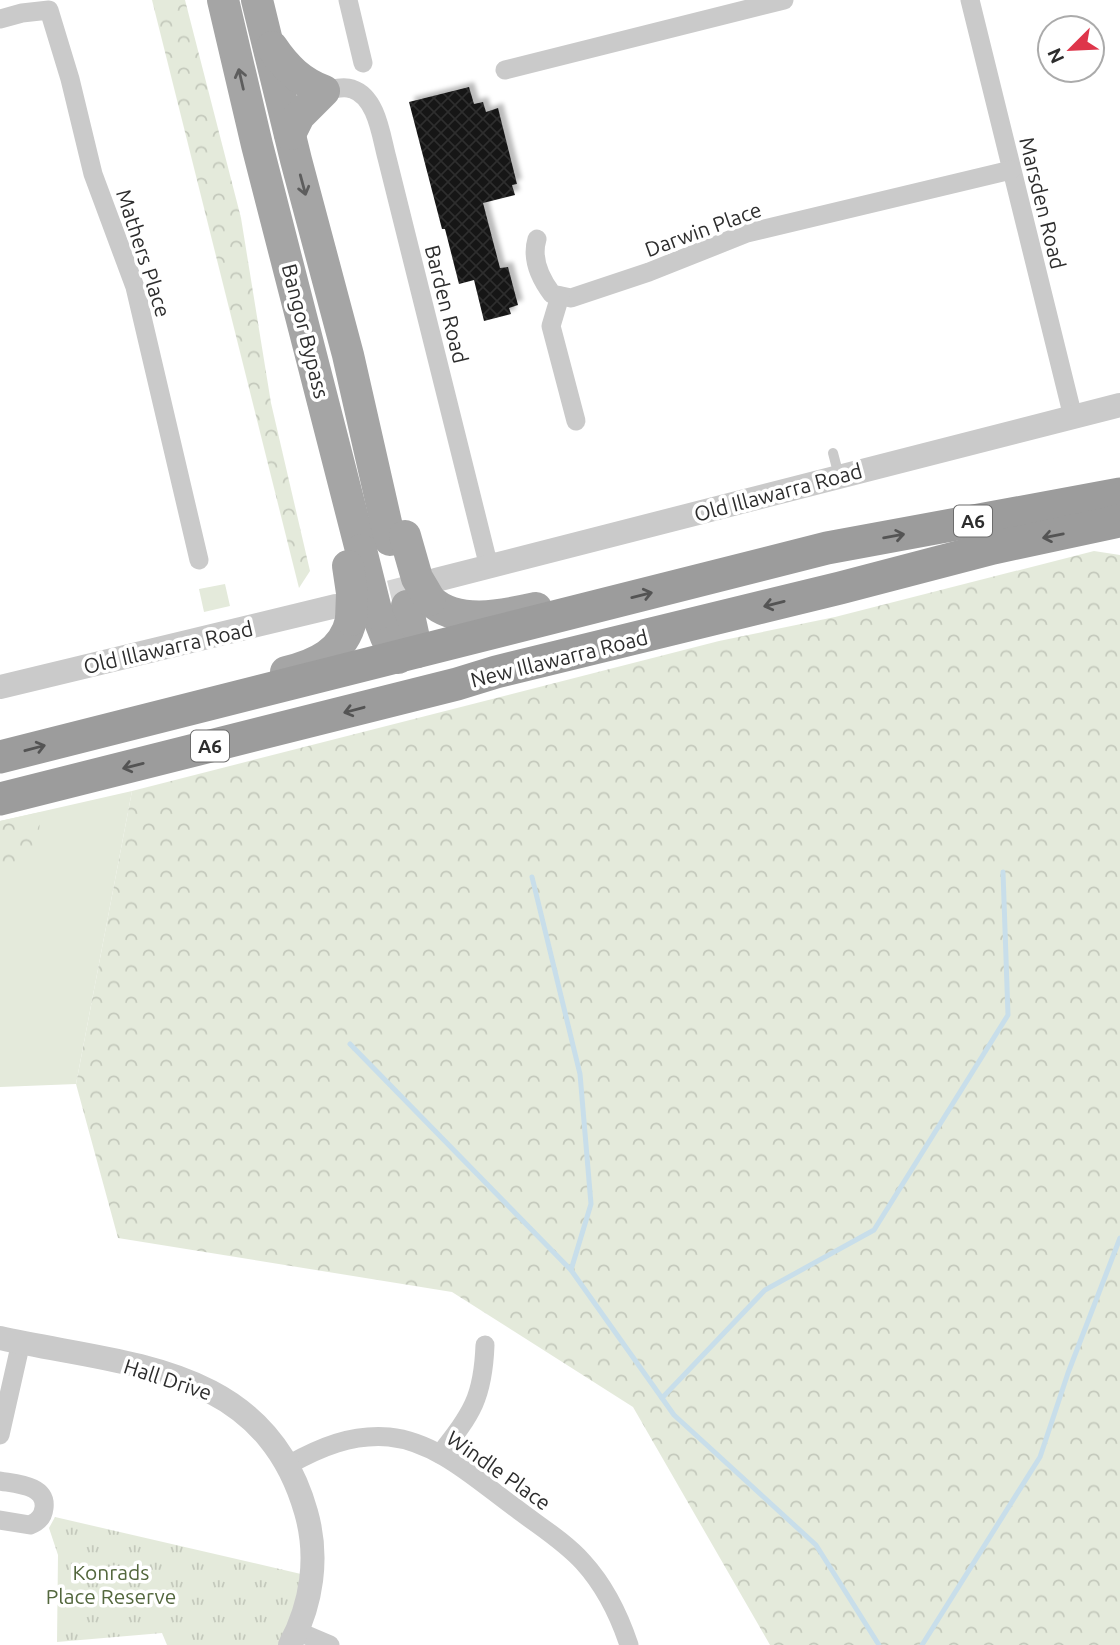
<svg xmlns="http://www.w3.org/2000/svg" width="1120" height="1645" font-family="Ubuntu,sans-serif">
	<defs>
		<pattern id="forest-crowns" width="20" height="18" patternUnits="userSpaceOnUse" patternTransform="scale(1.75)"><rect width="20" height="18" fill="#e4eadb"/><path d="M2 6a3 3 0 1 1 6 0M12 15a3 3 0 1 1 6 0" fill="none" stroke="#c4c9bc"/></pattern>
		<pattern id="park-tufts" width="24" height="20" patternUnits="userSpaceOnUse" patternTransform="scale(1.75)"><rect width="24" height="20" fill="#e4eadb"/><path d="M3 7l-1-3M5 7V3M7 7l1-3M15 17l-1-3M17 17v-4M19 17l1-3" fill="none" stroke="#c4c9bc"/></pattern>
		<pattern id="building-cross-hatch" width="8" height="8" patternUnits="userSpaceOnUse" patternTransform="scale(1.75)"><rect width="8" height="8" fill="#141414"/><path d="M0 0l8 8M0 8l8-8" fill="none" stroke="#2e2e2e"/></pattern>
		<filter id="shadow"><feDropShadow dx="5" dy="-5" stdDeviation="2" flood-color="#0004"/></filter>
	</defs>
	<rect width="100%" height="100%" fill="#fff"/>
	<!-- grass -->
	<g fill="#e4eadb">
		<path d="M225 584 230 606 204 612 199 589Z"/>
		<path d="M132 791 76 1084 0 1087V821Z"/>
	</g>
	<!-- forest -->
	<g fill="url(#forest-crowns)">
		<path d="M152 0H185L241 218 271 403 310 571 299 588Z"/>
		<path d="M1094 551 1120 555V1645H770L633 1407 452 1292 118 1238 76 1084 132 791 719 641 835 617Z"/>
		<path d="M41 812 36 860 0 889V821Z"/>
	</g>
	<!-- park -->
	<path fill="url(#park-tufts)" d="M55 1517 301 1574C298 1598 290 1624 278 1645H167L162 1633 57 1642 58 1555 49 1528Z"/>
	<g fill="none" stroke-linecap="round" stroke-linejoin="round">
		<!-- stream -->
		<g stroke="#c8deea" stroke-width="5">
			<path d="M532 877 580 1074 591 1204 571 1270"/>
			<path d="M350 1044 571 1270 674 1415 816 1545 879 1645"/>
			<path d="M662 1398 765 1290 874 1230 1008 1015 1003 872"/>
			<path d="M922 1645 1040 1457 1068 1373 1120 1238"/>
		</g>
	</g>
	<!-- building -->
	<path fill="url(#building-cross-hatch)" filter="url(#shadow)" d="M469 87 474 104 483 102 486 112 498 108 517 184 512 185 515 195 483 203 500 268 508 267 518 305 509 308 511 314 484 321 474 280 459 284 445 229H442L409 102Z"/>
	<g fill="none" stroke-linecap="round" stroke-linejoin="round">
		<!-- tertiary-tunnel -->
		<path stroke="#d5d5d5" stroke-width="24" stroke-dasharray="24 12" stroke-linecap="butt" d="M355 601 435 581"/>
		<!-- service -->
		<path stroke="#cacaca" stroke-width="10" d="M833 453 839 476"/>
		<!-- minor -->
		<g stroke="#cacaca" stroke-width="19">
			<path d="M348 0 363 63"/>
			<path d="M970 0 1073 417"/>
			<path d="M0 19 22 13 49 10 70 79 93 174 135 287 199 560"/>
			<path d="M505 70 784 0"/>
			<path d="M324 91C332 89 344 86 352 89 377 97 381 136 387 158L486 555 492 566"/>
			<path d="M537 239C531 259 540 278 552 294L571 298 649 272 747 233 1011 170"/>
			<path d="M560 296 551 326 576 421"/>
			<path d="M0 1435 21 1342"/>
			<path d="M440 1454C472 1413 483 1398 485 1345"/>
			<path d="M288 1465C321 1447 351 1434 389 1437 438 1442 478 1481 517 1509 539 1526 564 1541 583 1562 604 1585 619 1615 629 1645"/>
			<path d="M0 1481C16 1484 47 1485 44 1508 43 1517 38 1522 30 1525L0 1520"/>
			<path d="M297 1631 330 1645"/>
		</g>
		<!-- tertiary -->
		<g stroke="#cacaca" stroke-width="24">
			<path d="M436 580 1120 405"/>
			<path d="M0 687 336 606"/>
			<path d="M0 1338C126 1366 264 1364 306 1512 319 1557 312 1604 290 1645"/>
		</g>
		<!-- primary -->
		<g stroke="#a5a5a5" stroke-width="32">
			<path d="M223 0 257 145 361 550"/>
			<path d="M257 0 296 160 348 355 390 540"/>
			<path d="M272 47C286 68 301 82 324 91L299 116 290 134"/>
			<path d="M430 600C457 626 504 615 536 608"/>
			<path d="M407 606 417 652"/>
			<path d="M377 614 386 637 398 658"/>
			<path d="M286 672C316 665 344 652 351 620"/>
		</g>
		<!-- trunk -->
		<g stroke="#9c9c9c" stroke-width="33">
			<path d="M0 757 827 548 1120 494"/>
			<path d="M0 799 457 684 496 672 840 588 993 548 1120 521"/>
		</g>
		<!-- primary-bridge -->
		<g stroke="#a5a5a5" stroke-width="32">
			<path d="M405 536 417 578 430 600"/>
			<path d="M361 550 377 614"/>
			<path d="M348 566 352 593 351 620"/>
		</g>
	</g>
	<!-- one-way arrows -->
	<defs><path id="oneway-shaft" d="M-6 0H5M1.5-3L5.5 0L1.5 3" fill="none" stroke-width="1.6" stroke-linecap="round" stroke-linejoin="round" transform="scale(1.75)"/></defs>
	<g stroke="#5d5d5d">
		<use href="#oneway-shaft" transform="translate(241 79) rotate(-103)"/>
		<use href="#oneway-shaft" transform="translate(303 185) rotate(75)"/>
	</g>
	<g stroke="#545454">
		<use href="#oneway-shaft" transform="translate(894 536) rotate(-10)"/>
		<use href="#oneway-shaft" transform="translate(1053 536) rotate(169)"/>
		<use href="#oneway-shaft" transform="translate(642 595) rotate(-14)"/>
		<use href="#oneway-shaft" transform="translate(774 604) rotate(166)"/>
		<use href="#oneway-shaft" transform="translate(354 710) rotate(165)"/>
		<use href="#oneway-shaft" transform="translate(35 748) rotate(-15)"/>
		<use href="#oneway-shaft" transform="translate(133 766) rotate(166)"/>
	</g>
	<g text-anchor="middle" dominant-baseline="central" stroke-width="7" stroke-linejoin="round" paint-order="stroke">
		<!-- shield labels -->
		<g fill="#fff" stroke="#6c6c6c" stroke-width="2">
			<rect x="954" y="505.5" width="38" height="31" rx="5"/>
			<rect x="191" y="730.5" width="38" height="31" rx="5"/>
		</g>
		<g font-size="19" font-weight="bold" fill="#2d2d2d">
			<text x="973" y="521">A6</text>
			<text x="210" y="746">A6</text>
		</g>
		<!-- street labels -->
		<g font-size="21" fill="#2d2d2d" stroke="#fff">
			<text transform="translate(1043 203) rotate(76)">Marsden Road</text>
			<text transform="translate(703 229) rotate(-20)">Darwin Place</text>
			<text transform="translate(144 253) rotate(72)">Mathers Place</text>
			<text transform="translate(447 304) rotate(76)">Barden Road</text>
			<text transform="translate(306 331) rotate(76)">Bangor Bypass</text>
			<text transform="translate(778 492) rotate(-15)">Old Illawarra Road</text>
			<text transform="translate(168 647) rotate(-13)">Old Illawarra Road</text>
			<text transform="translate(559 658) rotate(-14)">New Illawarra Road</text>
			<text transform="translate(168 1379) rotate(18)">Hall Drive</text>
			<text transform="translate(499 1470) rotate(35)">Windle Place</text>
		</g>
		<!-- park labels -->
		<g font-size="21" fill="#53673d" stroke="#fff">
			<text x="111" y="1572">Konrads<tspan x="111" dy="24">Place Reserve</tspan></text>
		</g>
	</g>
	<!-- north arrow -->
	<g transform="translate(1071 49) rotate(246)"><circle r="33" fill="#ffffff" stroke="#ababab" stroke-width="2"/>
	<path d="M0-5L12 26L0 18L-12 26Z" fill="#de354a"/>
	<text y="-10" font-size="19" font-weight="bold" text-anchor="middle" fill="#2d2d2d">N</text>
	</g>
</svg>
